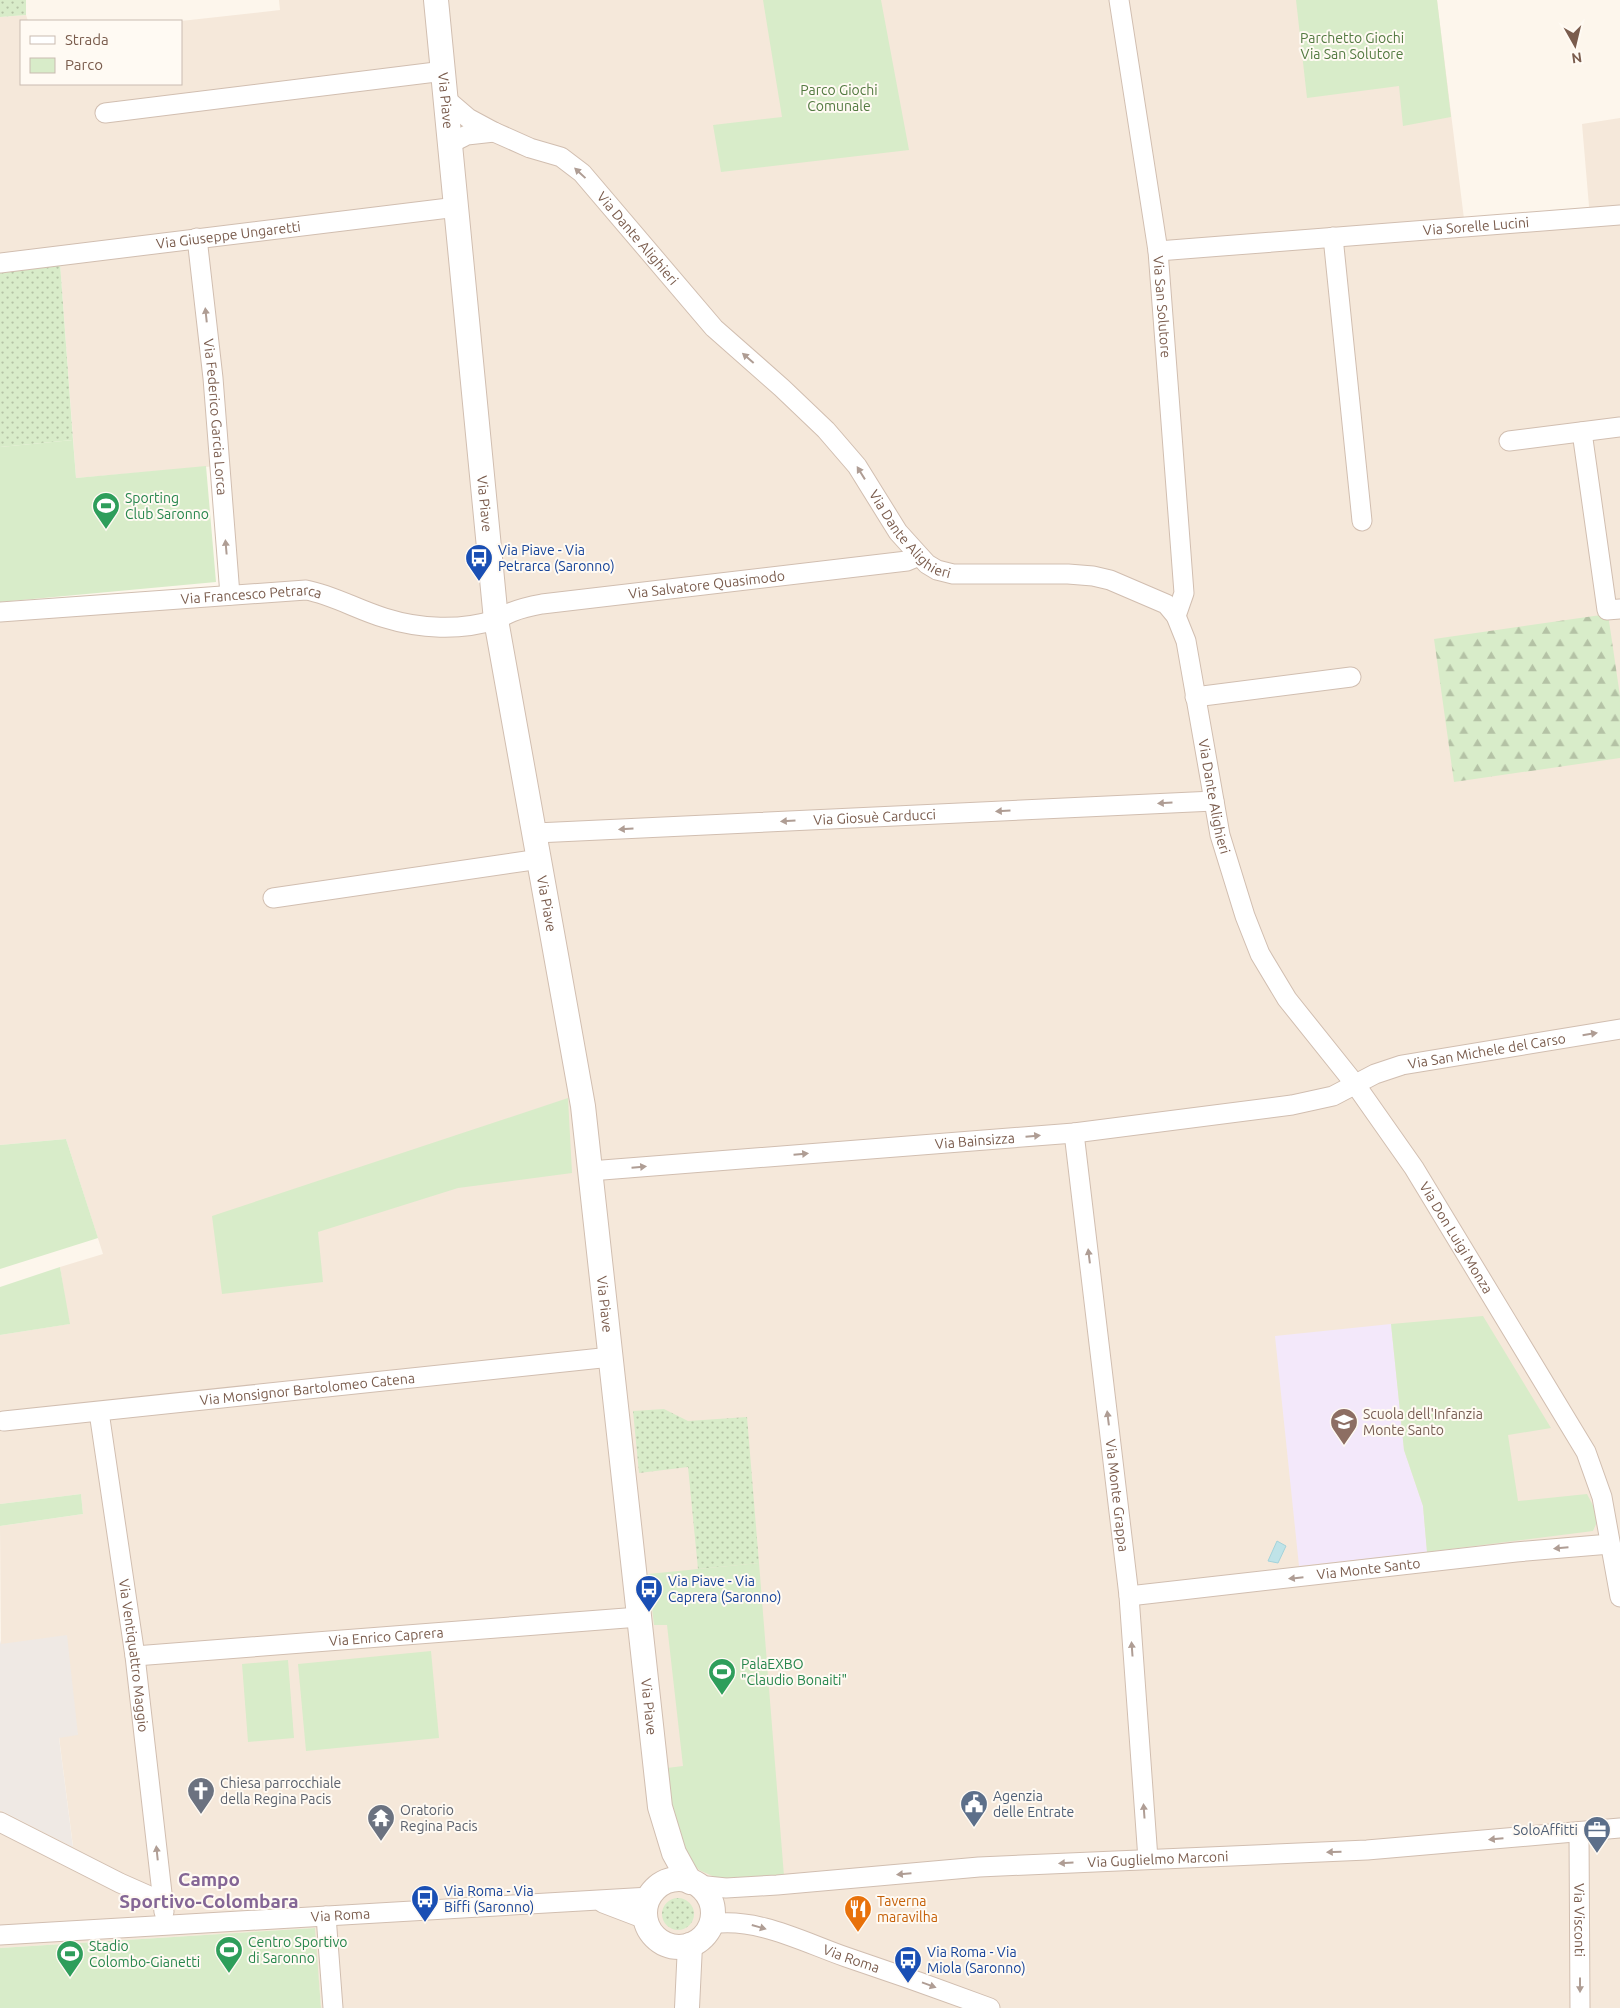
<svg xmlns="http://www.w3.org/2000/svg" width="1620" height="2008" font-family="Ubuntu,sans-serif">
	<defs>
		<pattern id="grass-dots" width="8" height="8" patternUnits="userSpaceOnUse" patternTransform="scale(1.25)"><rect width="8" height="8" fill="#d8ecc9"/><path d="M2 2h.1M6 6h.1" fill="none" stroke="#b4c2a5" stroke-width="1.8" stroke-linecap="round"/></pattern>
		<pattern id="forest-firs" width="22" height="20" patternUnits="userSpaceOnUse" patternTransform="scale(1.25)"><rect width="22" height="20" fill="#d8ecc9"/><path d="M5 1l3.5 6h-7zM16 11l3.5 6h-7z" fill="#b4c2a5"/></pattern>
	</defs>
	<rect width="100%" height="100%" fill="#fdf6ec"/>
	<!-- residential -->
	<path fill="#f5e8da" d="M279 0H1437L1465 227 1590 218 1582 124 1620 118V2008H321L314 1928 0 1948V1810L73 1846 59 1737 78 1734 1 1644 0 1526 83 1514 81 1494 0 1504V1335L69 1324 60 1267 103 1254 66 1139 0 1145V622L238 601 229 465 76 478 60 263 0 271V17L26 15 28 21H21V84H181V21L280 10Z"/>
	<!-- industrial -->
	<path fill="#efe9e4" d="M67 1635 78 1735 59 1738 73 1847 0 1810V1640L1 1644Z"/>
	<!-- education -->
	<path fill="#f3e8fa" d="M1391 1324 1404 1450 1423 1506 1427 1552 1299 1566 1275 1336Z"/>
	<!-- grass -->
	<g fill="url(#grass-dots)">
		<path d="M0 0H26V15L0 17Z"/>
		<path d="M60 263 73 440 0 447V271Z"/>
		<path d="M664 1409 688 1421 747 1417 759 1563 698 1569 688 1467 639 1473 633 1411Z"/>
		<circle cx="678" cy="1914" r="16"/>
	</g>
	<!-- forest -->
	<path fill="url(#forest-firs)" d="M1608 614 1620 696V758L1454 782 1434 639Z"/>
	<!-- park -->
	<g fill="#d8ecc9">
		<path d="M763 0H881L909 150 721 172 713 125 782 117Z"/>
		<path d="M1296 0H1437L1451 117 1403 126 1399 86 1307 98Z"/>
		<path d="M73 440 76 478 206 466 216 582 0 602V447Z"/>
		<path d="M568 1098 572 1173 458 1188 318 1232 323 1282 222 1294 212 1216Z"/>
		<path d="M66 1139 98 1238 0 1269V1145Z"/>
		<path d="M60 1267 70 1324 0 1335V1287Z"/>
		<path d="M1483 1316 1551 1428 1508 1435 1518 1501 1587 1494 1599 1517 1593 1531 1427 1552 1423 1506 1404 1450 1391 1324Z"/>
		<path d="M81 1494 83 1514 0 1526V1504Z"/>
		<path d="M759 1563 784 1876 719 1879 699 1870 684 1855 673 1835 667 1768 683 1766 667 1625H654L648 1574Z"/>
		<path d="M431 1651 439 1738 306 1751 298 1664Z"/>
		<path d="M288 1660 294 1738 248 1742 242 1664Z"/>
		<path d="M315 1928 321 2008H0V1948Z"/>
	</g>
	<!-- water -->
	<path fill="#bfe3e8" stroke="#a5d3da" d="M1277 1541 1286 1546 1278 1563 1268 1561Z"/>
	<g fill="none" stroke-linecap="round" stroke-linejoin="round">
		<defs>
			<g id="minor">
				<path id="s1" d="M1119 0 1158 251 1184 593 1176 616"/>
				<path id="s2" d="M447 100 468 118 494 132 530 148 561 157 582 173 714 328 782 388 826 430 857 466 898 532 927 564 937 570 953 574H1068L1093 576 1110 580 1166 604 1176 616 1186 641 1220 835 1245 916 1260 954 1287 999 1355 1084 1414 1168 1586 1452 1602 1497 1620 1597"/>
				<path d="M105 113 444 71"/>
				<path d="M451 143 467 135 494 132"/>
				<path d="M1333 237 1362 521"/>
				<path id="s3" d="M197 238 213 378 230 595"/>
				<path id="s4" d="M1158 251 1620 215"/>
				<path id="s5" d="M0 263 457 207"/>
				<path d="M1582 432 1607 610 1620 609"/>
				<path d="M1509 441 1620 427"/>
				<path id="s6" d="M0 612 306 590C333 595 358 610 385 618 420 629 460 631 495 620 501 618 506 614 512 612 522 608 531 606 542 604L907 561 919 556"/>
				<path d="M1195 697 1351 677"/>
				<path id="s7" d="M536 833 1214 801"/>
				<path d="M273 898 540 859"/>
				<path id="s8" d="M1074 1133 1129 1596 1148 1859"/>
				<path id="s9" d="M590 1171 1074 1133 1292 1105 1333 1096 1375 1074 1402 1065 1620 1029"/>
				<path id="s10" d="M99 1412 135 1656 163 1902"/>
				<path id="s11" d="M4 1421 611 1357"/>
				<path id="s12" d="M1129 1596 1516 1552 1610 1544"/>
				<path id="s13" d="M135 1656 639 1617"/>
				<path d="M0 1822 120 1883 163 1902 164 1912"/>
				<path id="s14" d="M1579 1832 1580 2008"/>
				<path id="s15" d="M697 1885 726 1888 777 1885 979 1867 1367 1850 1620 1828"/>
				<path d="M603 1903 645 1919"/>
				<path d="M326 1916 333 2008"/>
				<path id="s16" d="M711 1924C757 1917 803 1942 846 1957 894 1973 942 1990 990 2008"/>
				<path id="s17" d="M0 1935 650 1897"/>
			</g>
			<g id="tertiary">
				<path id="s18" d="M436 0 496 620 583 1106 660 1807 674 1853 690 1882"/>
				<circle cx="679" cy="1913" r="34"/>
				<path d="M687 2008 690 1945"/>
			</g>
		</defs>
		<!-- minor casing -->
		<use href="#minor" stroke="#d1beb0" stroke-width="21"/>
		<!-- tertiary casing -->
		<use href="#tertiary" stroke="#d1beb0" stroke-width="26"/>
		<!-- minor -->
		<use href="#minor" stroke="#fff" stroke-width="19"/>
		<!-- tertiary -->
		<use href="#tertiary" stroke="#fff" stroke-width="24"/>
	</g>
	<!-- one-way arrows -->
	<defs><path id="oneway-solid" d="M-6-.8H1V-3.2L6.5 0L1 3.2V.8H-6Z" transform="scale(1.25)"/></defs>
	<g fill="#af9d94">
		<use href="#oneway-solid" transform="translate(580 173) rotate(-137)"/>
		<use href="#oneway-solid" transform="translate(206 315) rotate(-96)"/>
		<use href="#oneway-solid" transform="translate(748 358) rotate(-139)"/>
		<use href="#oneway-solid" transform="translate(861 473) rotate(-122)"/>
		<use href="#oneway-solid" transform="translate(226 547) rotate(-95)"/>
		<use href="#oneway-solid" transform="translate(1165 803) rotate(177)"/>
		<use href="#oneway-solid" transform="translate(1003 811) rotate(177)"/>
		<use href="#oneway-solid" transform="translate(788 821) rotate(177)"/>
		<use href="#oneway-solid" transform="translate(626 829) rotate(177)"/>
		<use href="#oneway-solid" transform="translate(1590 1034) rotate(-9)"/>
		<use href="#oneway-solid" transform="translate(1033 1136) rotate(-5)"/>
		<use href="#oneway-solid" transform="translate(801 1154) rotate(-5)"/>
		<use href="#oneway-solid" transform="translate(639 1167) rotate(-5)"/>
		<use href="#oneway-solid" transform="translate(1089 1256) rotate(-97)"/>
		<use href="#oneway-solid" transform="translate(1108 1418) rotate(-97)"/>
		<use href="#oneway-solid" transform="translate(1561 1548) rotate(175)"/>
		<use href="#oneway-solid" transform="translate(1296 1578) rotate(174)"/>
		<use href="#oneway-solid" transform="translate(1132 1649) rotate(-94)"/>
		<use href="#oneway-solid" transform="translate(1144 1811) rotate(-94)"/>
		<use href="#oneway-solid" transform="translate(1496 1839) rotate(175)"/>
		<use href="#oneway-solid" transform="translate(1334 1852) rotate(178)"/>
		<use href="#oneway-solid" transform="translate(157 1853) rotate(-96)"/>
		<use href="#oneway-solid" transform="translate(1066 1863) rotate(177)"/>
		<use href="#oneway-solid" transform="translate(904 1874) rotate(175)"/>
		<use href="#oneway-solid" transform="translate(759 1927) rotate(16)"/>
		<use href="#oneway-solid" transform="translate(929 1985) rotate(20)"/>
		<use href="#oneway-solid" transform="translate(1580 1985) rotate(90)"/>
	</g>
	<!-- icons -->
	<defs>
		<symbol id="stadium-pin" viewBox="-11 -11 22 30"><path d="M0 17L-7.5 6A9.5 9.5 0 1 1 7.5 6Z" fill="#2e9e5b" stroke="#fffaf3"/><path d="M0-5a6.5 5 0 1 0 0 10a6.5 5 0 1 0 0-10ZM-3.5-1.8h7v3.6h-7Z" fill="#fff"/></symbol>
		<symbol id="bus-pin" viewBox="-11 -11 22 30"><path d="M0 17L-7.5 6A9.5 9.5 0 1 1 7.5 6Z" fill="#1a4fb4" stroke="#fffaf3"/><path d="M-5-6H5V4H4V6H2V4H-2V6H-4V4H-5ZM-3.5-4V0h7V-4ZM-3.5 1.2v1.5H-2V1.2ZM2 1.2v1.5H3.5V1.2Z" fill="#fff"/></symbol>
		<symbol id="school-pin" viewBox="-11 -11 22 30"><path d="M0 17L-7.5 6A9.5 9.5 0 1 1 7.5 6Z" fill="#8d6e63" stroke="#fffaf3"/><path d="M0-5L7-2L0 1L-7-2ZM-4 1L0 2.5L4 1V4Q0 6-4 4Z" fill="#fff"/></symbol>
		<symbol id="church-pin" viewBox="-11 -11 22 30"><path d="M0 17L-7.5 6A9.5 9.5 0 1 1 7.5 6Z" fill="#6b7280" stroke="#fffaf3"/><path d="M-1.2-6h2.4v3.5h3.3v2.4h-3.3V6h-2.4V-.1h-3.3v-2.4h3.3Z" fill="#fff"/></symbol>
		<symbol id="civic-pin" viewBox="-11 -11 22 30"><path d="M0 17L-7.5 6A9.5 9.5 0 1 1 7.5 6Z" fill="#5c6f8a" stroke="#fffaf3"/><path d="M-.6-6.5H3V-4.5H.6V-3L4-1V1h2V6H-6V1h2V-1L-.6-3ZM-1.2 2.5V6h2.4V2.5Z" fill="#fff"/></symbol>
		<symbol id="temple-pin" viewBox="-11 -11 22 30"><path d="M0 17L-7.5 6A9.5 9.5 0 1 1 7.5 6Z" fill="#6b7280" stroke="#fffaf3"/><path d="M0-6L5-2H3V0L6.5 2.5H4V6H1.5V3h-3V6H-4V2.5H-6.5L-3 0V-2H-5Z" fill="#fff"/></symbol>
		<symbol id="office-pin" viewBox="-11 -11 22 30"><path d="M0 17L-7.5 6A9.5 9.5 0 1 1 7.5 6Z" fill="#5c6f8a" stroke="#fffaf3"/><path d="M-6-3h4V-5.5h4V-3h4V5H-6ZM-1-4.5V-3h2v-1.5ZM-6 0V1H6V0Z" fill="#fff"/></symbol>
		<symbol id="restaurant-pin" viewBox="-11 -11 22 30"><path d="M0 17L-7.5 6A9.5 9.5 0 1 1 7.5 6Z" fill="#e8710a" stroke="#fffaf3"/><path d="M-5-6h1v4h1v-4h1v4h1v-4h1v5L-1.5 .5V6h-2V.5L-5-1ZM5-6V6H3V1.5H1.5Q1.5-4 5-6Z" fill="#fff"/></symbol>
	</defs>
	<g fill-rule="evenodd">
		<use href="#stadium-pin" x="90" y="490" width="32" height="43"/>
		<use href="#bus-pin" x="463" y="542" width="32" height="43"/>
		<use href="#school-pin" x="1328" y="1406" width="32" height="43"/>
		<use href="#bus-pin" x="633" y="1573" width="32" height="43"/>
		<use href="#stadium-pin" x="706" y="1656" width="32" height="43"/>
		<use href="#church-pin" x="185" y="1775" width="32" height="43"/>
		<use href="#civic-pin" x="958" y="1788" width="32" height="43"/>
		<use href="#temple-pin" x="365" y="1802" width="32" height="43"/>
		<use href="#office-pin" x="1581" y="1814" width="32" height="43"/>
		<use href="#bus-pin" x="409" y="1883" width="32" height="43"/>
		<use href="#restaurant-pin" x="842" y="1893" width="32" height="43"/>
		<use href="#stadium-pin" x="213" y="1934" width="32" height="43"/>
		<use href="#stadium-pin" x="54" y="1938" width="32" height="43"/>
		<use href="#bus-pin" x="892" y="1944" width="32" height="43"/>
	</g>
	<g text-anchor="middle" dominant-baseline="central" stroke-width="4" stroke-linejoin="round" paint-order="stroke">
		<!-- park labels -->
		<g font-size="14" fill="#537a41" stroke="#fffaf3">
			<text x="1352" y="38">Parchetto Giochi<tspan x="1352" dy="16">Via San Solutore</tspan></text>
			<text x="839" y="90">Parco Giochi<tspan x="839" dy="16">Comunale</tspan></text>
		</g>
		<!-- street labels -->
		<g font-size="14" fill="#7a5c4d" stroke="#fffaf3">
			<text stroke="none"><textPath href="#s18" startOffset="101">Via Piave</textPath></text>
			<text stroke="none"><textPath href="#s4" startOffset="319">Via Sorelle Lucini</textPath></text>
			<text stroke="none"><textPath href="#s5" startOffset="230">Via Giuseppe Ungaretti</textPath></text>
			<text stroke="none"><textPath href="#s2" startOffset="241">Via Dante Alighieri</textPath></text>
			<text stroke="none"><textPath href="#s1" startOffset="310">Via San Solutore</textPath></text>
			<text stroke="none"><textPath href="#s3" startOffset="180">Via Federico Garcia Lorca</textPath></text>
			<text stroke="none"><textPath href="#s18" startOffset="506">Via Piave</textPath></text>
			<text stroke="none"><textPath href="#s2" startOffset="646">Via Dante Alighieri</textPath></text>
			<text stroke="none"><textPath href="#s6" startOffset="718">Via Salvatore Quasimodo</textPath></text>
			<text stroke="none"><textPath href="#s6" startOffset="252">Via Francesco Petrarca</textPath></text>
			<text stroke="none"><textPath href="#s2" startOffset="1126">Via Dante Alighieri</textPath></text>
			<text stroke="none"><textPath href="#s7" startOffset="339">Via Giosuè Carducci</textPath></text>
			<text stroke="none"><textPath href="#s18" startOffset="911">Via Piave</textPath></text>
			<text stroke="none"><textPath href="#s9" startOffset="909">Via San Michele del Carso</textPath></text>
			<text stroke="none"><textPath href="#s9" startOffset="386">Via Bainsizza</textPath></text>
			<text stroke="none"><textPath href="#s2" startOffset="1636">Via Don Luigi Monza</textPath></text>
			<text stroke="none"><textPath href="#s18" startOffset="1316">Via Piave</textPath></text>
			<text stroke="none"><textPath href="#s11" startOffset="305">Via Monsignor Bartolomeo Catena</textPath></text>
			<text stroke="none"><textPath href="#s8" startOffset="365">Via Monte Grappa</textPath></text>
			<text stroke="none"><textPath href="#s12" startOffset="241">Via Monte Santo</textPath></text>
			<text stroke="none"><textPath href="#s13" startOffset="252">Via Enrico Caprera</textPath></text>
			<text stroke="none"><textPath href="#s10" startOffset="246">Via Ventiquattro Maggio</textPath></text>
			<text stroke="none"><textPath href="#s18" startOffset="1721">Via Piave</textPath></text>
			<text stroke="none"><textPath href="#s15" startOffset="462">Via Guglielmo Marconi</textPath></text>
			<text stroke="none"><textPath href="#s17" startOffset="341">Via Roma</textPath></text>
			<text stroke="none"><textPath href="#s14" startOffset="88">Via Visconti</textPath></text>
			<text stroke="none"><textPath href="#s16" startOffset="146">Via Roma</textPath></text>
		</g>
		<!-- leisure labels -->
		<g font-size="14" fill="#27864d" stroke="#fffaf3" text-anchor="start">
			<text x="125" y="498">Sporting<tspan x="125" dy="16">Club Saronno</tspan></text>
			<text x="741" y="1664">PalaEXBO<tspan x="741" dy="16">"Claudio Bonaiti"</tspan></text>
			<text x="248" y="1942">Centro Sportivo<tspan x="248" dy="16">di Saronno</tspan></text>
			<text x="89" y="1946">Stadio<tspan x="89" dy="16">Colombo-Gianetti</tspan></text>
		</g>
		<!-- transit labels -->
		<g font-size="14" fill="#164399" stroke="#fffaf3" text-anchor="start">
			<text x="498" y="550">Via Piave - Via<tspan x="498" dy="16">Petrarca (Saronno)</tspan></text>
			<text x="668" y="1581">Via Piave - Via<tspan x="668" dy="16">Caprera (Saronno)</tspan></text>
			<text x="444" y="1891">Via Roma - Via<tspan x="444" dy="16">Biffi (Saronno)</tspan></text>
			<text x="927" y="1952">Via Roma - Via<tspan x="927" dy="16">Miola (Saronno)</tspan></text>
		</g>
		<!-- education labels -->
		<g font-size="14" fill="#785e54" stroke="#fffaf3" text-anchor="start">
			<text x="1363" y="1414">Scuola dell'Infanzia<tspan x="1363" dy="16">Monte Santo</tspan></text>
		</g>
		<!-- worship labels -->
		<g font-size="14" fill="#5b616d" stroke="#fffaf3" text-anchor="start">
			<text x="220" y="1783">Chiesa parrocchiale<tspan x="220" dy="16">della Regina Pacis</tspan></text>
			<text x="400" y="1810">Oratorio<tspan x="400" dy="16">Regina Pacis</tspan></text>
		</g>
		<!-- service labels -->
		<g font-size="14" fill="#4e5e75" stroke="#fffaf3" text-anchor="start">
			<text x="993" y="1796">Agenzia<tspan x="993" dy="16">delle Entrate</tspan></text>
			<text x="1578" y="1830" text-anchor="end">SoloAffitti</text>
		</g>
		<!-- food labels -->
		<g font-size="14" fill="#c56008" stroke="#fffaf3" text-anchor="start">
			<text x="877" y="1901">Taverna<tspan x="877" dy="16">maravilha</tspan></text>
		</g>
		<!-- district labels -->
		<g font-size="19" font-weight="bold" fill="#846695" stroke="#fffaf3">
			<text x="209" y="1879">Campo<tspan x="209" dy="22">Sportivo-Colombara</tspan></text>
		</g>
	</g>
	<!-- legend -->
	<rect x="20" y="20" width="162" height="65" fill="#fffaf3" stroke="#cabbb1"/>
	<rect x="30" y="36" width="25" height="8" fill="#ffffff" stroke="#cabbb1"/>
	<text x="65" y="45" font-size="15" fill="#7a5c4d">Strada</text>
	<rect x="30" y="58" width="25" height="15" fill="#d8ecc9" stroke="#cabbb1"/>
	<text x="65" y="70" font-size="15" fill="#7a5c4d">Parco</text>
	<!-- north arrow -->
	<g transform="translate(1575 45) rotate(172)" stroke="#fffaf3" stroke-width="4" paint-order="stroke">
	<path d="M0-4L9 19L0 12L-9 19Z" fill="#7a5c4d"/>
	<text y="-8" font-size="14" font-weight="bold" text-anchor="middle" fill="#7a5c4d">N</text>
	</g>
</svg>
